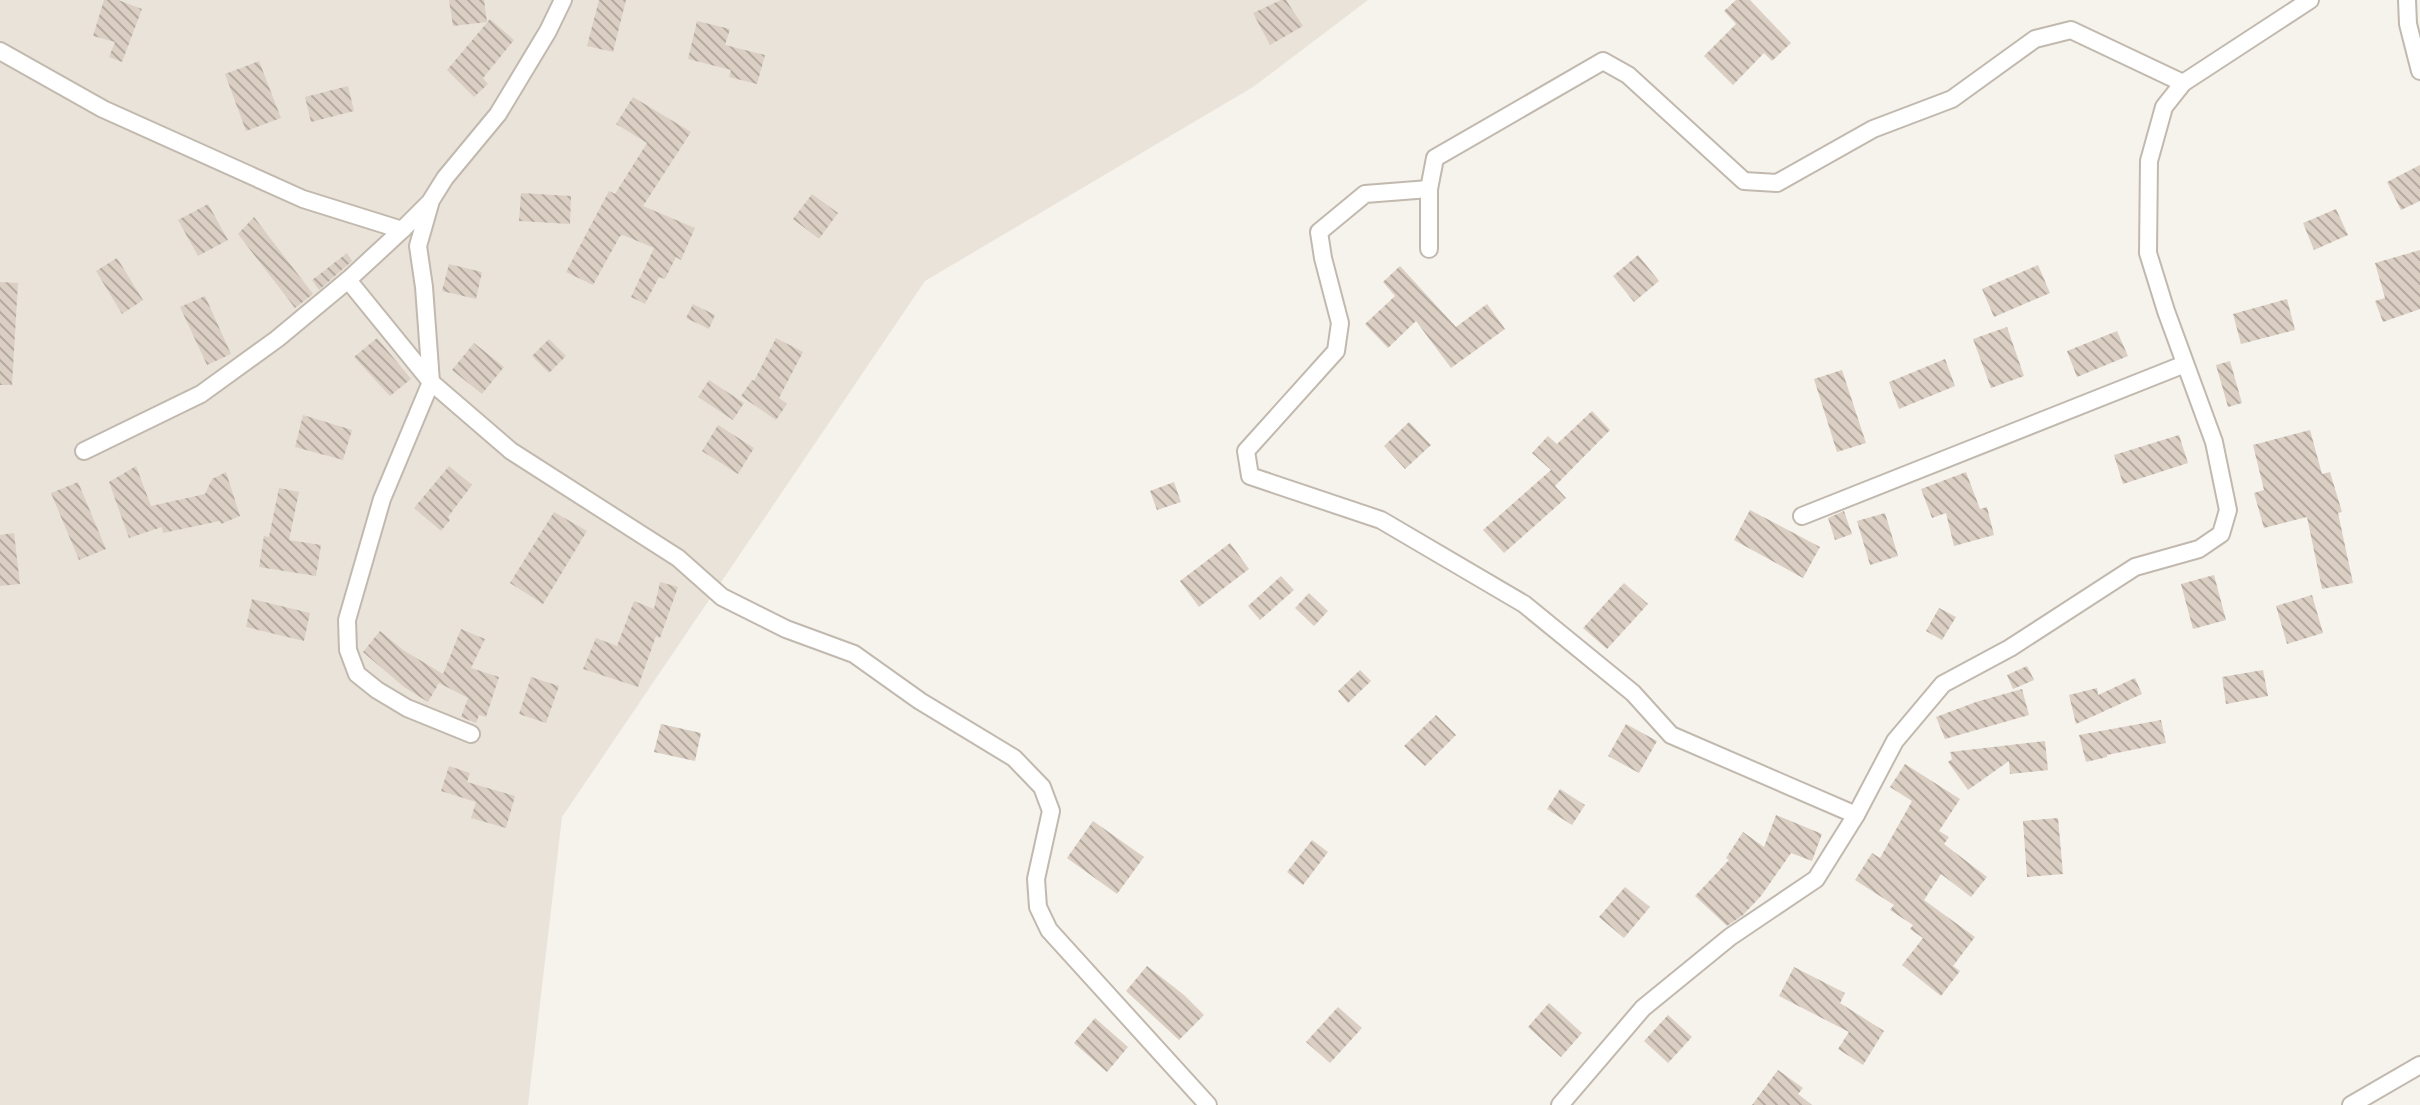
<svg xmlns="http://www.w3.org/2000/svg" width="2420" height="1105" font-family="Arial,sans-serif">
	<defs>
		<pattern id="building-back-hatch" width="6" height="6" patternUnits="userSpaceOnUse" patternTransform="scale(2)"><rect width="6" height="6" fill="#dbcfc4"/><path d="M-1 5l2 2M0 0l6 6M5-1l2 2" fill="none" stroke="#b4aaa0"/></pattern>
	</defs>
	<rect width="100%" height="100%" fill="#f6f2ec"/>
	<!-- residential -->
	<path fill="#eae3da" d="M0 0H1368L1253 87 925 281 562 817 528 1105H0Z"/>
	<!-- building -->
	<g fill="url(#building-back-hatch)">
		<path d="M104 0H118L142 9 122 62 109 57 115 42 93 36Z"/>
		<path d="M449 0H484L487 22 453 26Z"/>
		<path d="M599 0H626L613 52 587 46Z"/>
		<path d="M1281 0H1286L1303 26 1270 45 1253 13Z"/>
		<path d="M1736 0H1750L1791 43 1772 61 1764 53 1733 85 1704 56 1736 24 1724 11Z"/>
		<path d="M490 19 514 40 483 78 488 84 474 97 447 70Z"/>
		<path d="M697 21 730 29 725 45 765 55 757 84 729 77 731 70 688 59Z"/>
		<path d="M259 61 281 118 246 131 225 74Z"/>
		<path d="M348 86 354 111 311 122 305 97Z"/>
		<path d="M633 97 691 132 643 206 695 228 681 260 676 257 665 279 659 277 645 304 631 297 654 248 623 235 620 236 593 285 566 272 609 191 615 194 647 143 616 124Z"/>
		<path d="M2420 165V201L2401 210 2387 182Z"/>
		<path d="M521 193 571 196 570 224 519 221Z"/>
		<path d="M812 194 838 213 819 239 793 219Z"/>
		<path d="M208 204 228 240 198 256 178 220Z"/>
		<path d="M2336 209 2348 235 2314 250 2303 223Z"/>
		<path d="M254 217 313 294 295 308 238 234Z"/>
		<path d="M2420 250V309L2383 322 2375 301 2385 298 2375 263Z"/>
		<path d="M347 253 352 261 319 290 312 280Z"/>
		<path d="M1638 255 1659 281 1634 302 1613 276Z"/>
		<path d="M117 258 143 300 122 314 96 271Z"/>
		<path d="M449 264 482 272 476 299 442 291Z"/>
		<path d="M2038 265 2050 293 1994 317 1982 289Z"/>
		<path d="M1400 266 1456 327 1487 304 1505 329 1451 368 1416 321 1388 348 1365 324 1395 296 1383 282Z"/>
		<path d="M0 282 18 283 12 385H0Z"/>
		<path d="M205 296 231 354 207 365 180 307Z"/>
		<path d="M2287 299 2295 330 2241 344 2233 314Z"/>
		<path d="M693 304 715 315 709 329 686 318Z"/>
		<path d="M2007 327 2024 376 1991 388 1973 339Z"/>
		<path d="M2117 331 2128 356 2077 377 2067 351Z"/>
		<path d="M377 338 411 379 390 396 354 357Z"/>
		<path d="M776 338 803 352 779 398 787 404 776 420 741 396 752 380 754 381Z"/>
		<path d="M549 339 566 356 549 373 532 356Z"/>
		<path d="M474 343 504 367 482 394 452 370Z"/>
		<path d="M1945 359 1955 386 1899 409 1889 382Z"/>
		<path d="M2230 361 2242 403 2228 407 2216 365Z"/>
		<path d="M1842 370 1866 443 1837 452 1814 379Z"/>
		<path d="M709 380 744 403 733 420 698 397Z"/>
		<path d="M1592 411 1610 430 1555 486 1566 498 1504 553 1483 530 1551 470 1532 453 1548 436 1557 444Z"/>
		<path d="M303 415 352 430 343 460 295 447Z"/>
		<path d="M1409 422 1431 445 1405 469 1384 446Z"/>
		<path d="M718 425 754 448 738 474 702 451Z"/>
		<path d="M2310 430 2322 474 2330 472 2342 512 2338 513 2353 583 2322 589 2307 517 2264 528 2254 493 2264 490 2253 445Z"/>
		<path d="M2179 435 2188 463 2123 484 2114 455Z"/>
		<path d="M136 466 151 506 205 494 212 479 226 472 240 516 221 524 220 521 163 533 162 527 129 538 109 482Z"/>
		<path d="M449 466 472 485 448 517 450 520 441 531 414 508Z"/>
		<path d="M1966 472 1980 509 1987 507 1994 535 1954 546 1946 513 1932 518 1921 489Z"/>
		<path d="M78 482 106 549 79 560 51 493Z"/>
		<path d="M1174 482 1181 502 1157 510 1150 491Z"/>
		<path d="M279 488 299 492 289 540 321 545 316 576 259 567 264 536 269 537Z"/>
		<path d="M1750 510 1820 547 1803 578 1734 540Z"/>
		<path d="M1844 511 1852 534 1835 540 1828 518Z"/>
		<path d="M554 512 587 531 543 604 510 583Z"/>
		<path d="M1885 513 1898 556 1870 565 1857 521Z"/>
		<path d="M14 533 20 584 0 586V535Z"/>
		<path d="M1230 543 1249 569 1199 607 1180 581Z"/>
		<path d="M2214 575 2226 620 2193 629 2181 584Z"/>
		<path d="M1281 576 1294 590 1260 620 1248 606Z"/>
		<path d="M660 582 678 587 660 638 656 636 638 687 583 669 596 638 617 646 634 601 654 609Z"/>
		<path d="M1624 583 1648 604 1607 649 1583 628Z"/>
		<path d="M1309 593 1328 611 1314 626 1295 608Z"/>
		<path d="M2312 595 2323 633 2287 644 2276 606Z"/>
		<path d="M252 599 310 613 304 641 246 627Z"/>
		<path d="M1939 608 1956 617 1942 640 1926 631Z"/>
		<path d="M461 629 485 639 471 668 499 677 486 717 479 715 476 723 461 717 468 698 439 683 428 702 404 687 363 652 380 631 403 650 443 674Z"/>
		<path d="M2027 666 2034 680 2013 689 2007 675Z"/>
		<path d="M1360 670 1371 681 1348 703 1338 691Z"/>
		<path d="M2263 670 2268 696 2226 704 2222 677Z"/>
		<path d="M531 677 559 686 546 723 519 714Z"/>
		<path d="M2135 678 2142 694 2076 724 2069 695 2097 688 2098 695Z"/>
		<path d="M2022 689 2029 715 1945 739 1936 717 1976 702Z"/>
		<path d="M1436 715 1456 735 1425 766 1404 746Z"/>
		<path d="M2161 720 2166 743 2107 755V757L2086 762 2079 735Z"/>
		<path d="M661 724 701 733 695 761 654 752Z"/>
		<path d="M1626 724 1657 741 1639 773 1608 756Z"/>
		<path d="M2045 741 2048 770 2010 774 2009 761 1968 790 1948 762 1952 759 1950 752Z"/>
		<path d="M1905 764 1960 799 1939 831 1949 837 1944 844 1987 877 1971 897 1941 874 1924 900 1975 937 1953 966 1960 971 1941 996 1902 965 1923 938 1910 929 1913 925 1890 910 1894 905 1855 880 1872 853 1880 858 1912 801 1890 787Z"/>
		<path d="M449 766 470 773 467 782 515 796 506 828 471 818 476 802 441 791Z"/>
		<path d="M1560 789 1585 805 1572 825 1547 809Z"/>
		<path d="M1776 815 1822 834 1812 861 1791 853 1761 896 1743 915 1727 926 1695 896 1729 860 1726 858 1743 832 1764 847Z"/>
		<path d="M2058 818 2063 874 2027 877 2023 821Z"/>
		<path d="M1093 821 1144 857 1117 894 1067 858Z"/>
		<path d="M1312 840 1328 852 1303 885 1287 872Z"/>
		<path d="M1625 887 1650 907 1624 938 1599 917Z"/>
		<path d="M1147 966 1184 995 1204 1015 1179 1040 1126 991Z"/>
		<path d="M1794 967 1845 993 1840 1003 1884 1031 1863 1065 1838 1049 1849 1032 1779 996Z"/>
		<path d="M1549 1003 1582 1033 1561 1057 1528 1027Z"/>
		<path d="M1338 1007 1362 1028 1330 1063 1306 1042Z"/>
		<path d="M1668 1015 1692 1037 1668 1063 1644 1041Z"/>
		<path d="M1095 1018 1128 1047 1107 1072 1074 1043Z"/>
		<path d="M1778 1070 1803 1088 1798 1094 1812 1105H1752Z"/>
	</g>
	<g fill="none" stroke-linecap="round" stroke-linejoin="round">
		<defs>
			<g id="minor">
				<path d="M2407 0 2408 24 2420 71"/>
				<path d="M0 51 103 109 303 199 402 230"/>
				<path d="M1429 189 1365 194 1319 232 1323 258 1340 323 1336 351 1246 451 1250 476 1381 520 1524 604 1633 693 1671 735 1856 815"/>
				<path d="M430 204 418 246 424 287 431 382 382 499 347 620 348 650 357 674 377 690 407 708 471 734"/>
				<path d="M1429 249V189L1435 158 1603 61 1628 75 1744 181 1777 183 1873 129 1952 99 2035 39 2071 30 2183 83"/>
				<path d="M348 280 431 382 511 451 678 558 722 597 786 629 854 654 920 701 1014 758 1042 787 1051 811 1036 879 1038 907 1049 930 1208 1105"/>
				<path d="M84 451 201 394 277 339 348 280 402 230 430 202 445 178 498 114 548 31 563 0"/>
				<path d="M1802 516 2185 364"/>
				<path d="M1560 1105 1643 1008 1730 937 1816 879 1856 815 1895 741 1943 684 2010 648 2135 567 2199 549 2221 534 2228 510 2214 442 2166 311 2148 253 2149 161 2164 107 2183 83 2310 0"/>
				<path d="M2351 1105 2420 1065"/>
			</g>
		</defs>
		<!-- minor casing -->
		<use href="#minor" stroke="#c2b9ae" stroke-width="20"/>
		<!-- minor -->
		<use href="#minor" stroke="#fff" stroke-width="16"/>
	</g>
</svg>
